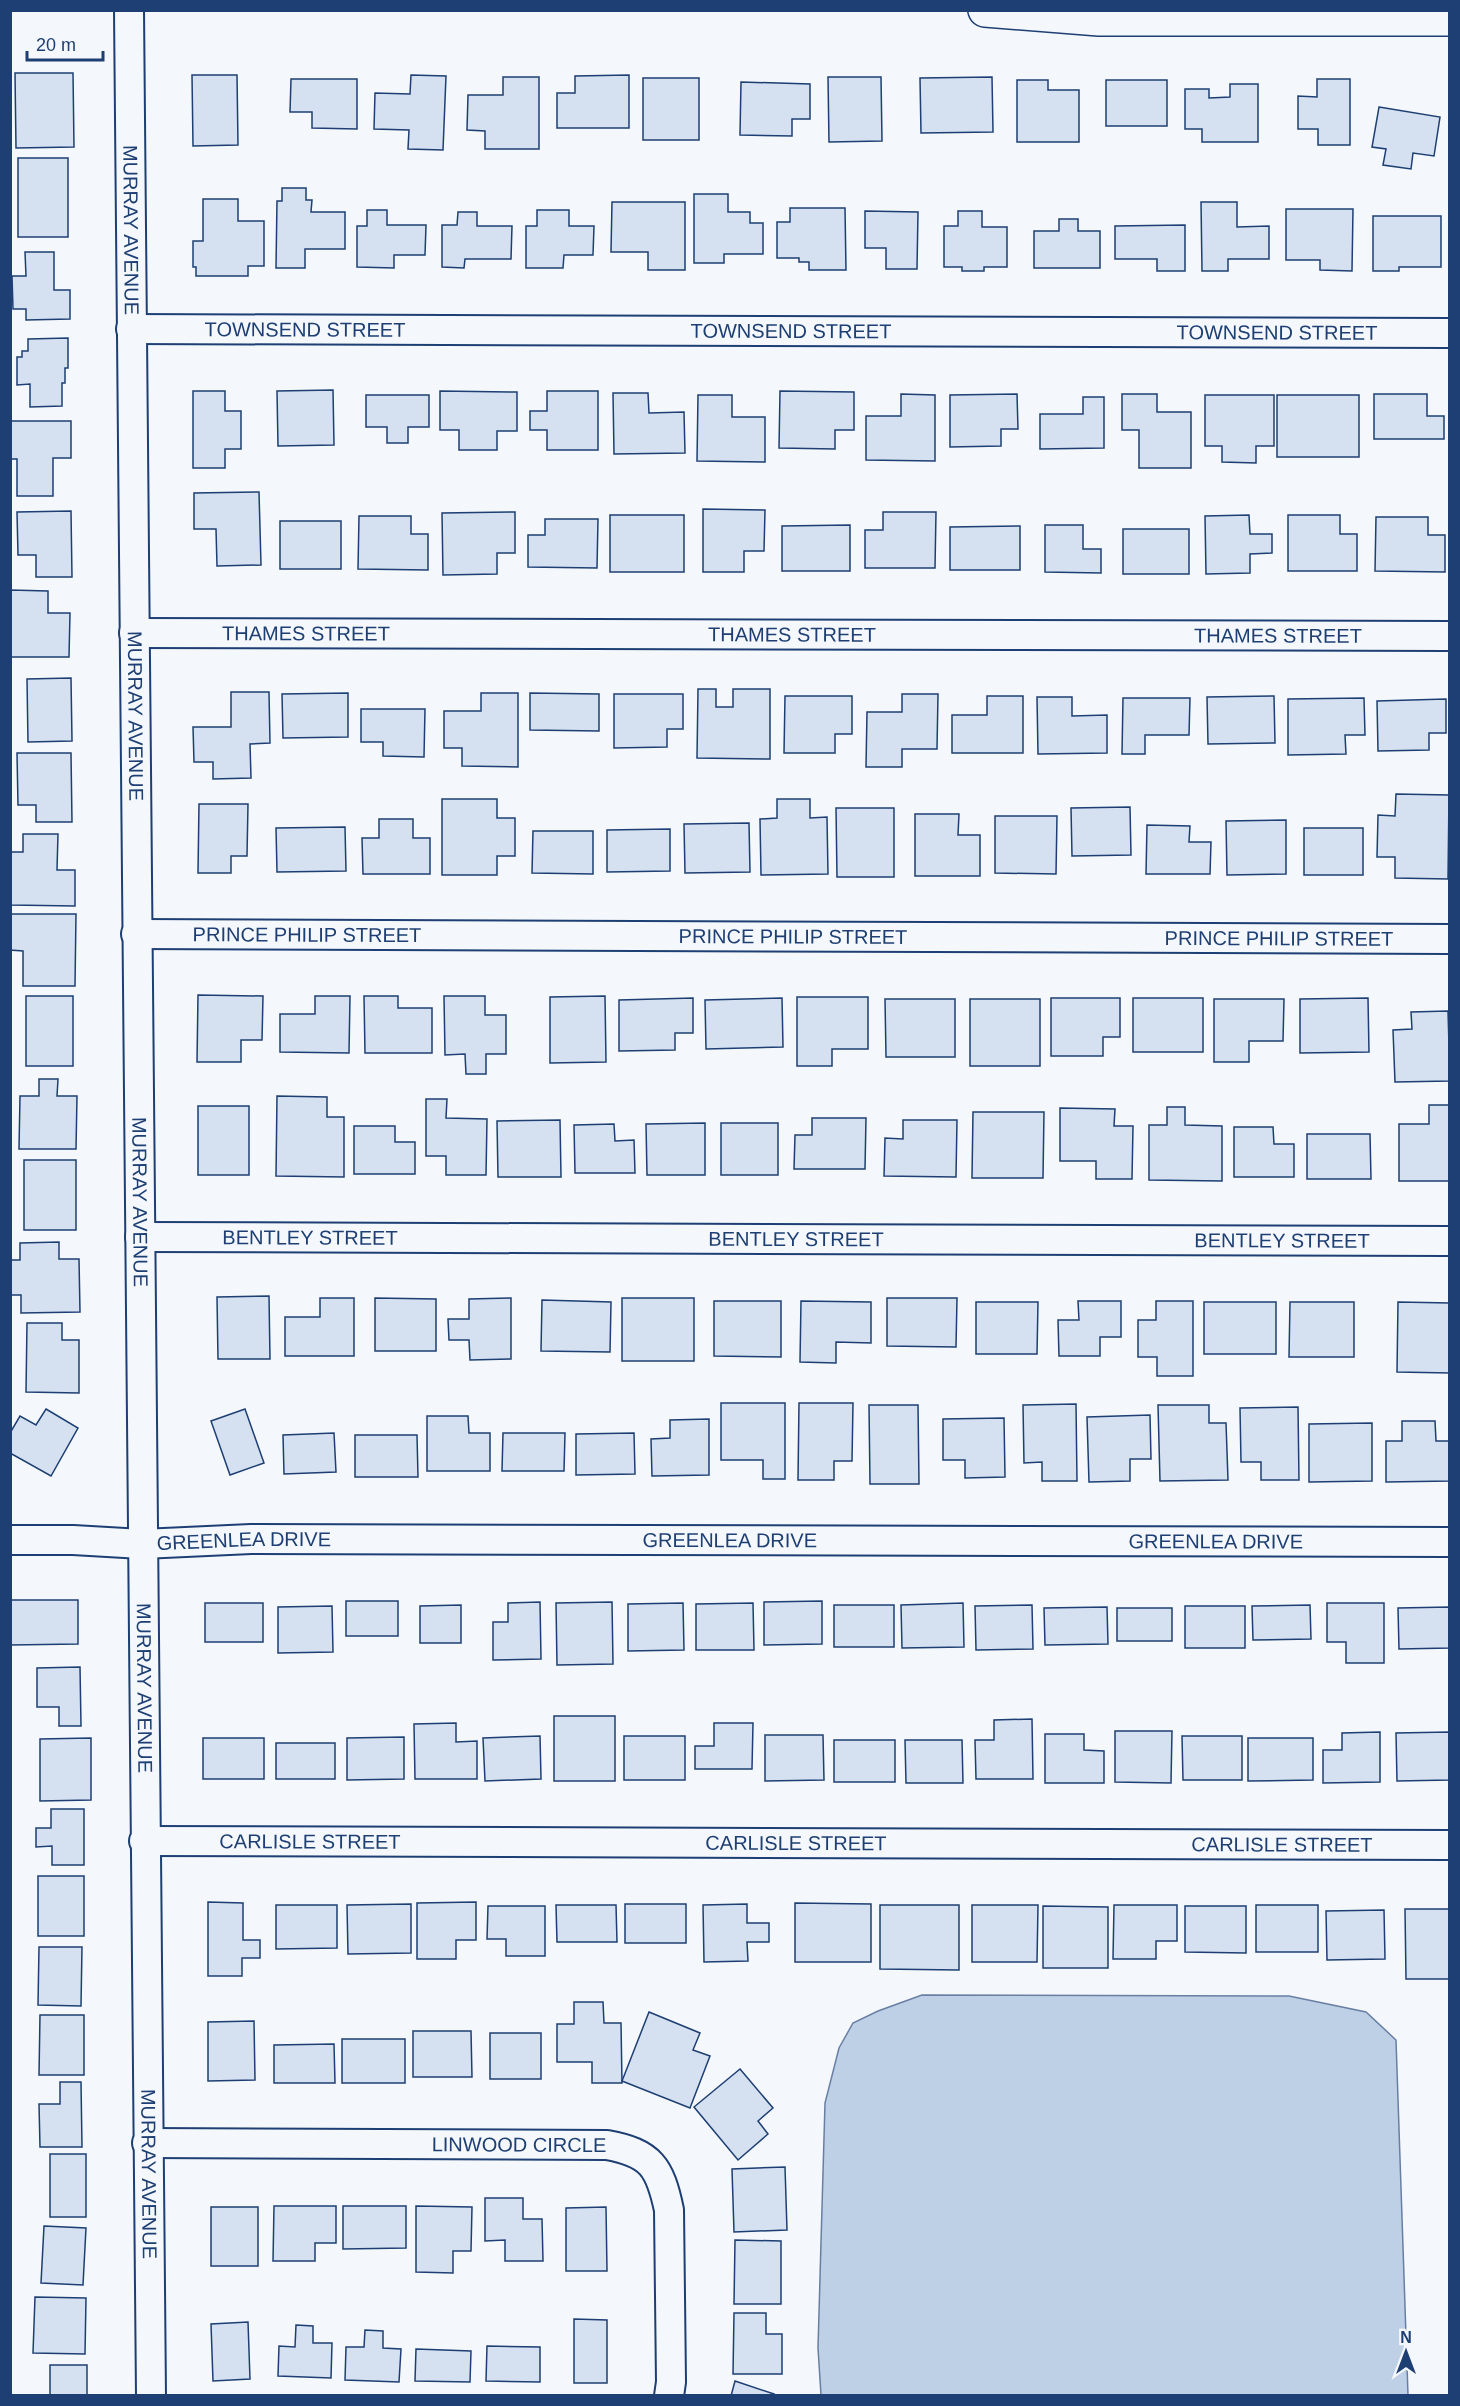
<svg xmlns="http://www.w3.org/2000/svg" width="1460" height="2406" font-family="Helvetica,sans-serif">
	<rect width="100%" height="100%" fill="#f4f7fb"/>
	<!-- water -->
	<path fill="#bed0e5" stroke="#687fa3" stroke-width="1.5" d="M922 1995 1289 1996 1366 2012 1396 2040 1408 2395H821L818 2348 825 2103 839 2048 853 2023 878 2011Z"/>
	<!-- building -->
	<g fill="#d5e0f0" stroke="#1d3f73" stroke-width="1.5">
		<path d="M15 73H73L74 147 16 148Z"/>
		<path d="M192 75H237L238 145 193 146Z"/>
		<path d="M411 75 446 76 443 150 408 149 409 130 374 129 375 93 410 94Z"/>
		<path d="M629 75V128H557V93H575V76Z"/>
		<path d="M503 77H539V149H485V131L467 130 468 95H503Z"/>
		<path d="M828 77H881L882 141 829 142Z"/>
		<path d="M992 77 993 132 921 133 920 78Z"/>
		<rect x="643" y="78" width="56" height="62"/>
		<path d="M291 79H357V129L312 128V112H290Z"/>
		<path d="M1317 79H1350V145H1318V129H1298V96L1317 97Z"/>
		<path d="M1017 80H1048V90H1079V142H1017Z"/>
		<rect x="1106" y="80" width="61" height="46"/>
		<path d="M741 82 810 84V119H792V136L740 135Z"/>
		<path d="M1230 84H1258V142H1202V129H1185V89H1209V98L1230 97Z"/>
		<path d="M1379 107 1440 117 1434 156 1413 153 1411 169 1383 165 1386 149 1372 147Z"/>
		<rect x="18" y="158" width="50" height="79"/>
		<path d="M282 188H306V200H312L311 212H345V249H305V268H276L277 201H282Z"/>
		<path d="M694 194H728V212H750V223H763V254H724V263H694Z"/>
		<path d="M203 199H238V221H264V266H248V276H196V267H193V241H203Z"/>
		<path d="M612 202H685V270H648V252H611Z"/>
		<path d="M1201 202H1237V227L1269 226V259H1228V271H1202Z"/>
		<path d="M790 208H845L846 270H809V262H799V258H777V222H790Z"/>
		<path d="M1286 209H1353L1352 271 1320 270V260H1286Z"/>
		<path d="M367 210H387V225H426L425 255H394V268L357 267V226H367Z"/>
		<path d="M537 210H569V226H594L593 255H564L563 268H526V226H537Z"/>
		<path d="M865 211 918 212 917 269H886V248H865Z"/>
		<path d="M958 211H982V227H1007V267H984V271H962V267H944V226H958Z"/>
		<path d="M458 212H477V226H512L511 259H465L464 268 442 267V225H457Z"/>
		<path d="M1373 216H1441V267H1399V271H1373Z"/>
		<path d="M1059 219H1078V231H1100V268H1034V231H1059Z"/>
		<path d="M1185 225V271H1157V259H1115V226Z"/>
		<path d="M25 252H54V290H70V319L26 320V309H13L12 276H26Z"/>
		<path d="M68 338V368H65V383H62V406L30 407V384L17 385V357H22V351H28V339Z"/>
		<path d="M333 390 334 445 278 446 277 391Z"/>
		<path d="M193 391H225V411H241V449H225V468H193Z"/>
		<path d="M440 391 517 392V431H497V450H459V430H440Z"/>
		<path d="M547 391H598V450H547V430H530V411H547Z"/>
		<path d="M780 391 854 392V430H835V449L779 448Z"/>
		<path d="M613 393H648L649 413 684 412 685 453 614 454Z"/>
		<path d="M901 394 935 395V461L866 460V416H901Z"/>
		<path d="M1017 394 1018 429H1001V446L950 447V395Z"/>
		<path d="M1122 394H1157V412H1191V468H1139V430H1122Z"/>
		<path d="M1374 394H1427V416H1444V439H1374Z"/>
		<path d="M366 395H429V427H408V443H387V427H366Z"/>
		<path d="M698 395H732V417H765V462L697 461Z"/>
		<path d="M1205 395H1274V446H1256V463L1222 462V446H1205Z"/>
		<rect x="1277" y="395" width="82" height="62"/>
		<path d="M1083 397H1104V448L1040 449V414H1083Z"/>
		<path d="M10 421H71V458H53V496H17V459H10Z"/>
		<path d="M259 492 261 565 217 566 216 529H194V493Z"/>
		<path d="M703 509 765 510 764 551H744V572H703Z"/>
		<path d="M71 511 72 577H36V555H18L17 512Z"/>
		<path d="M515 512V553H497V574L443 575 442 513Z"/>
		<path d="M883 512H936L935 568H865V530H883Z"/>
		<rect x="610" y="515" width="74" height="57"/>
		<path d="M1249 515 1250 534H1272V553L1250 554V573L1206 574 1205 516Z"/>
		<path d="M1288 515H1340V534H1357V571H1288Z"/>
		<path d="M359 516H411V534H428V570L358 569Z"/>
		<path d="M1376 517H1428V535H1445V572L1375 571Z"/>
		<path d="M545 519H598L597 568 528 567V535H545Z"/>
		<rect x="280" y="521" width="61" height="48"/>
		<path d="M850 525V571H782V526Z"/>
		<path d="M1045 525H1083V549H1101V573L1045 572Z"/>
		<path d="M1020 526V570H950V527Z"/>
		<rect x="1123" y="529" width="66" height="45"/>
		<path d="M10 590 48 591V613H70L69 657H10Z"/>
		<path d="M71 678 72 741 28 742 27 679Z"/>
		<path d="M698 689H716V707H733V689H770V759L697 758Z"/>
		<path d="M231 692H269L270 743 250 744 251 778 213 779V762H194L193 727H231Z"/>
		<path d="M348 693V737L283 738 282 694Z"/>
		<path d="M481 693H518V767L462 766V748H444V711H481Z"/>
		<path d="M530 693 599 694V731L530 730Z"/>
		<path d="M614 694H683V729H667V747L614 748Z"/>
		<path d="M902 694H938L937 749H902V767H866L867 712H902Z"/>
		<path d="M785 696H852V734H835V753H784Z"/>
		<path d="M987 696H1023V753H952V715H987Z"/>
		<path d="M1274 696 1275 743 1208 744 1207 697Z"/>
		<path d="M1037 697H1072V716L1107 715V753L1038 754Z"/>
		<path d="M1123 698H1190L1189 735H1145V754H1122Z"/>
		<path d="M1364 698 1365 735H1345L1346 754 1288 755V699Z"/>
		<path d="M1446 699V733H1429V750L1378 751 1377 701Z"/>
		<path d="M361 709H425L424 757 383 756V742H361Z"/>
		<path d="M17 753H71L72 822H36V805H18Z"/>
		<path d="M1396 794 1449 795 1448 879 1395 878V857H1377L1378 815 1395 816Z"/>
		<path d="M442 799H497V818H515V856H497V875H442Z"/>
		<path d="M777 799H810V818L827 817 828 874 761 875 760 819 777 818Z"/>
		<path d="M199 804H248L247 856H231V873H198Z"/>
		<path d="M1130 807 1131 855 1072 856 1071 808Z"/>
		<path d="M836 808H894V877H837Z"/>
		<path d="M915 814H959L958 835H980V876H915Z"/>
		<path d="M995 816H1057L1056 874 995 873Z"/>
		<path d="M379 819H413V838H430V874H363L362 838H379Z"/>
		<path d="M1286 820V874L1227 875 1226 821Z"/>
		<path d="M749 823 750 872 685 873 684 824Z"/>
		<path d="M1147 825 1190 826 1189 842H1211L1210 874H1146Z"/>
		<path d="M345 827 346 871 277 872 276 828Z"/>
		<rect x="1304" y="828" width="59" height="47"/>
		<path d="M670 829V871L607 872V830Z"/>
		<path d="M533 831H593V874L532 873Z"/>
		<path d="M23 834H58L57 870H75V906L10 905V852H23Z"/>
		<path d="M10 914H76L75 986H23V951L10 950Z"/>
		<path d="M198 995 263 996 262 1040H241V1062H197Z"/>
		<rect x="26" y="996" width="47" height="70"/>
		<path d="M315 996H350L349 1053 280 1052V1014H315Z"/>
		<path d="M364 996H398V1008H432V1053H365Z"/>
		<path d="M444 996H485V1015H506V1054H486V1074H466L465 1054 445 1055Z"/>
		<path d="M605 996 606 1062 550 1063V997Z"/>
		<path d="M797 997H868V1049H832V1066H797Z"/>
		<path d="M693 998V1033H675V1050L619 1051V1000Z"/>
		<path d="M782 998 783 1047 706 1049 705 1000Z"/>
		<path d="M1051 998H1120V1037H1103V1056H1051Z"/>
		<rect x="1133" y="998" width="70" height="54"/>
		<path d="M1368 998 1369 1052 1300 1053V999Z"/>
		<path d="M885 999H955V1057H886Z"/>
		<rect x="970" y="999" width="70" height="67"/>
		<path d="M1214 999H1284L1283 1041H1249V1062H1214Z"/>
		<path d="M1448 1011 1450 1081 1395 1082 1393 1030 1412 1029 1411 1012Z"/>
		<path d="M39 1079H58L57 1096H77L76 1149H19L20 1096H39Z"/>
		<path d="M277 1096 327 1097V1117H344V1177L276 1176Z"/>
		<path d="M426 1099H447L446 1118 487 1119 486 1175H446V1156H426Z"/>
		<path d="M1429 1105H1450V1181H1399V1124H1429Z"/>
		<rect x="198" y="1106" width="51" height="69"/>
		<path d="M1167 1107H1185V1125L1222 1126V1181L1149 1180V1125H1167Z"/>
		<path d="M1060 1108 1115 1109 1114 1126H1133L1132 1179H1096V1161H1060Z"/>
		<path d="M973 1112H1044L1043 1178H972Z"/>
		<path d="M812 1118H866L865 1169H794L795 1135H812Z"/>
		<path d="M560 1120 561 1177H498L497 1121Z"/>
		<path d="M903 1120H957L956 1177 884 1176 885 1138 903 1139Z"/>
		<path d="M705 1123V1175H647L646 1124Z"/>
		<rect x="721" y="1123" width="57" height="52"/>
		<path d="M614 1124 615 1141 634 1140 635 1173H575L574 1125Z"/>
		<path d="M354 1126H395V1142H415V1174H354Z"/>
		<path d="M1234 1127H1273L1274 1144H1294V1177H1234Z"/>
		<path d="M1307 1134H1370L1371 1179H1307Z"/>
		<rect x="24" y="1160" width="52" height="70"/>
		<path d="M59 1242V1259H79L80 1312 21 1313V1295H10V1260H20V1243Z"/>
		<path d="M269 1296 270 1359H218L217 1297Z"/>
		<path d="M320 1298H354V1356H285V1317H320Z"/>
		<path d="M375 1298 436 1299V1351H375Z"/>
		<path d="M511 1298V1359L470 1360 469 1340H449L448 1319H469V1299Z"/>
		<rect x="622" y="1298" width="72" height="63"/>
		<path d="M887 1298H957L956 1347 887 1346Z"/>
		<path d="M542 1300 611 1302 610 1352 541 1351Z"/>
		<path d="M714 1301H781V1357L714 1356Z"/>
		<path d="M801 1301 871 1302V1343L836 1342V1363L800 1362Z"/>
		<path d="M1078 1301H1121V1337H1100V1356H1059L1058 1320H1079Z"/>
		<path d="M1156 1301H1193V1376H1157V1357H1138V1320H1156Z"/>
		<path d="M976 1302H1038L1037 1354H976Z"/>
		<rect x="1204" y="1302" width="72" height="52"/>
		<path d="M1290 1302H1354V1357H1289Z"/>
		<path d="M1398 1302 1450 1303V1373L1397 1372Z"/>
		<path d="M27 1323H62V1340H79V1393L26 1392Z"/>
		<path d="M721 1403H785V1479H763V1460H721Z"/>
		<path d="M799 1403H853L852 1461H834V1480H798Z"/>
		<path d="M1076 1404 1077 1481H1042V1462L1024 1463 1023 1405Z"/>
		<path d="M869 1405H918L919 1484H870Z"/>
		<path d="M1158 1405H1209V1423H1226L1228 1480 1160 1481Z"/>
		<path d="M1298 1407 1299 1480H1261V1462H1241L1240 1408Z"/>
		<path d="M46 1409 78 1428 51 1476 10 1453V1433L20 1416 36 1425Z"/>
		<path d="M245 1409 264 1463 230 1475 211 1421Z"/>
		<path d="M1150 1415 1151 1459H1130V1481L1089 1482 1087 1417Z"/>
		<path d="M427 1416H468L469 1433H490V1471H427Z"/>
		<path d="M1004 1418 1005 1477 965 1478V1460H943V1419Z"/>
		<path d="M709 1419V1475L652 1476 651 1439 670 1438V1420Z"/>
		<path d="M1402 1421H1435L1436 1441H1450V1481L1386 1482V1441H1402Z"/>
		<path d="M1372 1423V1481L1309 1482V1424Z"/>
		<path d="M334 1433 336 1472 284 1474 283 1435Z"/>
		<path d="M503 1433H565L564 1471H502Z"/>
		<path d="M634 1433 635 1474 576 1475V1434Z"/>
		<path d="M355 1435H417L418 1477H355Z"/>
		<path d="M10 1600H78V1644L10 1645Z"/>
		<rect x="346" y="1601" width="52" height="35"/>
		<path d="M822 1601V1644L764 1645V1602Z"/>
		<path d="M540 1602 541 1659 493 1660V1622H508V1603Z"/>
		<path d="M612 1602 613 1664 557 1665 556 1603Z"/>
		<rect x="205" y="1603" width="58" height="39"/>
		<path d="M683 1603 684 1650 628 1651V1604Z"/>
		<path d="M753 1603 754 1650H696V1604Z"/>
		<path d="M963 1603 964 1647 902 1648 901 1605Z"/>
		<path d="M1327 1603H1384V1663H1346V1642H1327Z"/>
		<path d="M461 1605V1643H420V1606Z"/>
		<rect x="834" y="1605" width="60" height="42"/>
		<path d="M1032 1605 1033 1649 976 1650 975 1606Z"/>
		<path d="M1310 1605 1311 1639 1253 1640 1252 1606Z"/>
		<path d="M332 1606 333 1652 278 1653V1607Z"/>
		<rect x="1185" y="1606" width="60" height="42"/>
		<path d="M1107 1607 1108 1644 1045 1645 1044 1608Z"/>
		<path d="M1450 1607V1648L1399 1649 1398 1608Z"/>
		<rect x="1117" y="1608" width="55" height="33"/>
		<path d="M80 1667 81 1726H59V1707H37V1668Z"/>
		<rect x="554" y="1716" width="61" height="65"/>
		<path d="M1032 1719 1033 1779H976L975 1740H994V1720Z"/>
		<path d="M456 1723V1742L477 1741V1779H415L414 1724Z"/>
		<path d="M714 1723H753L752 1769H695V1746H714Z"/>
		<path d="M1115 1731H1172L1171 1783 1115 1782Z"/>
		<path d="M1380 1732V1782L1323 1783V1750H1342V1733Z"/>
		<path d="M1450 1732V1780L1397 1781 1396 1733Z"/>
		<path d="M1045 1734H1084V1750L1104 1751V1783H1045Z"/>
		<path d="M765 1735H823L824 1780 765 1781Z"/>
		<path d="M540 1736 541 1779 485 1781 483 1738Z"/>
		<rect x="624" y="1736" width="61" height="44"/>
		<path d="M1182 1736H1242V1780H1183Z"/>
		<path d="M404 1737V1779L347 1780V1738Z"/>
		<path d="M91 1738V1800L40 1801V1739Z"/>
		<rect x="203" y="1738" width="61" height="41"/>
		<path d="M1248 1738H1313V1780L1248 1781Z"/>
		<rect x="834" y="1740" width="61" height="42"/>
		<path d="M905 1740H962L963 1783H906Z"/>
		<rect x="276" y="1743" width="59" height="36"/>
		<path d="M51 1809H84V1865H52V1846L36 1847V1828H51Z"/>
		<rect x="38" y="1876" width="46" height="60"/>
		<path d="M208 1902 243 1903V1940H260V1958H242V1976H208Z"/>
		<path d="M476 1902V1940H456V1959H417V1903Z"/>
		<path d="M795 1903 871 1904V1962H795Z"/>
		<path d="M411 1904V1953L348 1954 347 1905Z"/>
		<rect x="625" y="1904" width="61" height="39"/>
		<path d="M747 1904V1923H769V1942H747L748 1961 704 1962 703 1905Z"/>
		<path d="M276 1905H337V1948L276 1949Z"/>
		<path d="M556 1905H616L617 1942H557Z"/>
		<path d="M880 1905H959V1970L880 1969Z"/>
		<path d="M972 1905H1038L1037 1962H972Z"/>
		<path d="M1114 1905H1177V1941H1156V1959H1113Z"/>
		<rect x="1256" y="1905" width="62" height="47"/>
		<path d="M488 1906H545V1956H506V1939H487Z"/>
		<path d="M1043 1906 1108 1907V1968H1043Z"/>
		<path d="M1185 1906H1246V1953L1185 1952Z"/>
		<path d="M1405 1909H1449V1979H1406Z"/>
		<path d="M1384 1910 1385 1959 1327 1960 1326 1911Z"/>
		<path d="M39 1947H82L81 2006 38 2005Z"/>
		<path d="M574 2002H603L604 2023H621L622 2083H592V2062H557V2024H574Z"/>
		<path d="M649 2012 700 2033 693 2050 710 2056 690 2108 622 2081Z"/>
		<path d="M40 2015H84V2075H39Z"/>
		<path d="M254 2021 255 2080 208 2081V2022Z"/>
		<path d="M413 2031H471L472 2077H413Z"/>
		<rect x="490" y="2033" width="51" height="46"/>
		<rect x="342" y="2039" width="63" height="44"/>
		<path d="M334 2044 335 2083H274V2045Z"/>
		<path d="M740 2069 773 2108 758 2121 768 2134 738 2160 694 2107Z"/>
		<path d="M60 2082H81L82 2147H40L39 2104H60Z"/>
		<rect x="50" y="2154" width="36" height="63"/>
		<path d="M785 2167 787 2230 734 2232 732 2169Z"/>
		<path d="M485 2198H523V2219H542L543 2261H505V2240L485 2241Z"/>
		<path d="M274 2206H336V2243H315V2261H273Z"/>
		<path d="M343 2206H406V2248L343 2249Z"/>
		<path d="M416 2206 472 2207 471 2251H453V2273L416 2272Z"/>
		<rect x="211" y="2207" width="47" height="59"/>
		<path d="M606 2207 607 2271H566V2208Z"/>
		<path d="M44 2226 86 2228 83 2285 41 2283Z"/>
		<path d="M735 2240 781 2241V2304H734Z"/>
		<path d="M35 2297 86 2298 85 2354 33 2353Z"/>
		<path d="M734 2313H766V2334H782V2374H733Z"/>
		<path d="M574 2319 607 2320V2383H574Z"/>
		<path d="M248 2322 250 2379 213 2381 211 2324Z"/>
		<path d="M296 2325 313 2326V2343H332L331 2378 278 2376 279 2346 295 2347Z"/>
		<path d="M365 2330 383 2331V2348L401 2349 399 2382 345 2380 346 2347H364Z"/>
		<path d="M487 2346 540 2347V2382L486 2381Z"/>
		<path d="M416 2349 471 2351 470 2382 415 2381Z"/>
		<rect x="50" y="2365" width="37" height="31"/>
		<path d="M735 2381 774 2394 773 2396H731Z"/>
	</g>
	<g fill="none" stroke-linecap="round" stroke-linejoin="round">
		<defs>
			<g id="minor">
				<path id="s1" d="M129 10 151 2396"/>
				<path id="s2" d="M131 329 1450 333"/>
				<path id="s3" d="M134 633 1450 636"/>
				<path id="s4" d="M136 934 1450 939"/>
				<path id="s5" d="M140 1237 1450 1241"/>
				<path id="s6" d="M10 1540H73L142 1544 251 1539 1450 1542"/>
				<path id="s7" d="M144 1841 1450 1845"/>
				<path id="s8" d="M147 2143 607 2145C651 2153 660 2167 669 2210L671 2382 669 2396"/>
			</g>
			<path id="major" d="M985 10 1099 19H1450"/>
		</defs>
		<!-- minor casing -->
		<use href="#minor" stroke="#1d3f73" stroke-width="32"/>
		<!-- major casing -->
		<use href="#major" stroke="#1d3f73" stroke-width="36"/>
		<!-- minor -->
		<use href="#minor" stroke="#f4f7fb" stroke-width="28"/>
		<!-- major -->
		<use href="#major" stroke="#f4f7fb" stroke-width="33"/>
	</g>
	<g text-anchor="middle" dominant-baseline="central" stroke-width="4.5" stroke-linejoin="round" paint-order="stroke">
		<!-- street labels -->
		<g font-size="20" fill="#1d3f73" stroke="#f4f7fb">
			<text stroke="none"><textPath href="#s1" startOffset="220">MURRAY AVENUE</textPath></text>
			<text stroke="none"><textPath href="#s2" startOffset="174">TOWNSEND STREET</textPath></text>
			<text stroke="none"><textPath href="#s2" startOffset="660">TOWNSEND STREET</textPath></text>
			<text stroke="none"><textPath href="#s2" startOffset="1146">TOWNSEND STREET</textPath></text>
			<text stroke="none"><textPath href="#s3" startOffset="172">THAMES STREET</textPath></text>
			<text stroke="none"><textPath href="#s3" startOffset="658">THAMES STREET</textPath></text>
			<text stroke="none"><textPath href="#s3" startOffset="1144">THAMES STREET</textPath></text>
			<text stroke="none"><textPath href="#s1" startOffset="706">MURRAY AVENUE</textPath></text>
			<text stroke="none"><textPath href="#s4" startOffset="171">PRINCE PHILIP STREET</textPath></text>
			<text stroke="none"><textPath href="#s4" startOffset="657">PRINCE PHILIP STREET</textPath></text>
			<text stroke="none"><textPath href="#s4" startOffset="1143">PRINCE PHILIP STREET</textPath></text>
			<text stroke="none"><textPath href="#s1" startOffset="1192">MURRAY AVENUE</textPath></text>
			<text stroke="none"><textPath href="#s5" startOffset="170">BENTLEY STREET</textPath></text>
			<text stroke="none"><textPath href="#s5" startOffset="656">BENTLEY STREET</textPath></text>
			<text stroke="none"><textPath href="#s5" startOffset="1142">BENTLEY STREET</textPath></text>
			<text stroke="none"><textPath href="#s6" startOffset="720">GREENLEA DRIVE</textPath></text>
			<text stroke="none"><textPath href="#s6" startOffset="234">GREENLEA DRIVE</textPath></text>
			<text stroke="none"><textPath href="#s6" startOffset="1206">GREENLEA DRIVE</textPath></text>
			<text stroke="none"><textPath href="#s1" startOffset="1678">MURRAY AVENUE</textPath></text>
			<text stroke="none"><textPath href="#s7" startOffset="166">CARLISLE STREET</textPath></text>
			<text stroke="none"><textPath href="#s7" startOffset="652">CARLISLE STREET</textPath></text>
			<text stroke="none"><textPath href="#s7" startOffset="1138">CARLISLE STREET</textPath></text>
			<text stroke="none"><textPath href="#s8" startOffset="372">LINWOOD CIRCLE</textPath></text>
			<text stroke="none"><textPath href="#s1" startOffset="2164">MURRAY AVENUE</textPath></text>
		</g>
	</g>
	<!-- border -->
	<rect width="1460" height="2406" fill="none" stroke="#1d3f73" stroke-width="24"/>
	<!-- north arrow -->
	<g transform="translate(1406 2352)" stroke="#f4f7fb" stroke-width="4.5" paint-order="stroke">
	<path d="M0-4.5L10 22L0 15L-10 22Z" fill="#1d3f73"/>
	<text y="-9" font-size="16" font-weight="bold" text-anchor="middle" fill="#1d3f73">N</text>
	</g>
	<!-- scale -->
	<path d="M27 51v9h76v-9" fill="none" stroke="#1d3f73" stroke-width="3"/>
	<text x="36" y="51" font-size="18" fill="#1d3f73" stroke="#f4f7fb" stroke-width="4.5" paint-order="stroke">20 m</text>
</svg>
